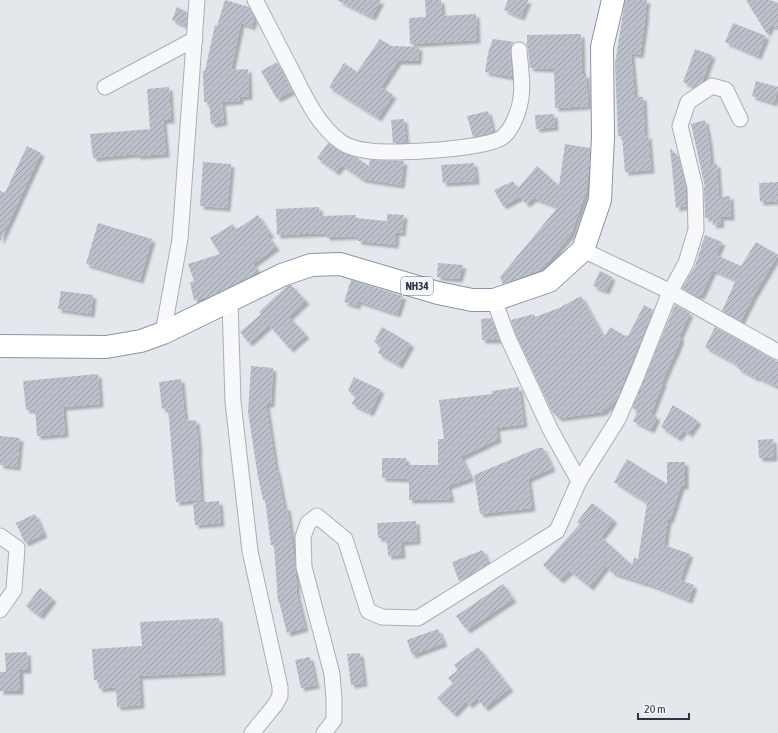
<svg xmlns="http://www.w3.org/2000/svg" width="778" height="733" font-family="'Asap Condensed',sans-serif">
	<defs>
		<pattern id="building-hatch" width="6" height="6" patternUnits="userSpaceOnUse"><rect width="6" height="6" fill="#bbc0ca"/><path d="M-1 1l2-2M0 6l6-6M5 7l2-2" fill="none" stroke="#989da6"/></pattern>
		<filter id="shadow"><feDropShadow dx="3.5" dy="3.5" stdDeviation="1" flood-color="#0004"/></filter>
	</defs>
	<rect width="100%" height="100%" fill="#e4e7ec"/>
	<!-- building -->
	<g fill="url(#building-hatch)" filter="url(#shadow)">
		<path d="M225 0 249 7 254 18 252 27 241 23 231 70 248 69 249 96 240 97V101L222 102 224 122 211 124 209 102H204L203 71H205L215 25 217 26Z"/>
		<path d="M337 0H381L372 17Z"/>
		<path d="M425 0H441L442 16 476 14 477 40 410 44 409 18 426 17Z"/>
		<path d="M508 0H528L521 17 504 10Z"/>
		<path d="M625 0H647L645 13H646L640 55 631 53 635 97H643L645 136 648 135 651 170 625 172 622 136H618L615 64Z"/>
		<path d="M746 0H770L778 3V28L771 25 767 34Z"/>
		<path d="M177 7 187 12 186 26 172 20Z"/>
		<path d="M733 23 766 36 758 56 725 42Z"/>
		<path d="M581 34 582 74H586L588 106 555 108 554 69 530 68 528 49 526 44H527V35Z"/>
		<path d="M380 39 391 46 419 47 418 61H398L381 87 393 95 378 118 329 87 344 63 357 72Z"/>
		<path d="M493 39 514 42 511 46 510 50 512 77 485 72 488 53Z"/>
		<path d="M695 49 712 55 702 82 695 87 683 82Z"/>
		<path d="M277 62 292 91 277 99 261 71Z"/>
		<path d="M756 81 778 87 774 103 752 96Z"/>
		<path d="M169 87 171 120H163L166 154 137 156V154L93 158 90 134 150 129 147 89Z"/>
		<path d="M488 111 493 132 473 137 467 116Z"/>
		<path d="M554 114 555 127 536 129 535 115Z"/>
		<path d="M404 119 406 143H393L391 120Z"/>
		<path d="M705 120 709 141 711 164H717L719 197 730 196 731 217H720L721 224 713 225 712 217 705 218 704 187H705L691 124Z"/>
		<path d="M328 143 339 151 357 158 369 166 370 160 404 161 401 185 362 179 342 165 336 172 317 158Z"/>
		<path d="M565 144 590 148 589 168 586 192 571 234 542 269 503 284 500 277 558 207 534 198 526 204 518 192 520 197 503 206 494 190 513 181 517 189 537 166 559 186Z"/>
		<path d="M27 146 41 153 0 242V191L5 193Z"/>
		<path d="M670 148 679 158 686 188V206L676 208Z"/>
		<path d="M203 162 231 164 227 208 200 206Z"/>
		<path d="M474 163 476 181 443 183 441 165Z"/>
		<path d="M778 182V201L760 202 759 183Z"/>
		<path d="M319 207 320 216 355 215 356 218 387 221V214L404 215 402 233 396 232 395 245 358 241V236L326 237V233L277 235 276 209Z"/>
		<path d="M258 215 271 235H267L276 247 253 264 258 271 248 278 211 296 194 300 190 283 194 281 188 264 220 254 210 238 233 224 236 230Z"/>
		<path d="M98 223 152 239 140 280 86 264Z"/>
		<path d="M705 235 722 242 716 255 741 266 756 242 778 255 754 295 741 321 722 311 736 280 713 270 701 296 697 295V296L682 288 695 266Z"/>
		<path d="M438 263 463 265 459 279 437 277Z"/>
		<path d="M600 271 612 277 606 291 593 286Z"/>
		<path d="M351 280 403 296 397 314 358 301 357 306 344 302Z"/>
		<path d="M291 285 306 301 289 317 306 335 290 349 269 325 249 343 240 332 261 314 259 312 287 286Z"/>
		<path d="M61 291 93 295 91 314 58 309Z"/>
		<path d="M581 296 604 338 610 327 625 336 626 335 628 336 644 305 653 310 616 400 603 412 559 418 552 412 516 335 511 320 534 314 535 317 559 308Z"/>
		<path d="M675 305 690 313 679 337 681 338 677 349 662 382 663 383 651 414 657 417 651 430 633 421 638 411 632 408Z"/>
		<path d="M491 318 499 340H482L481 319Z"/>
		<path d="M382 327 411 344 399 365 378 353 381 346 374 342Z"/>
		<path d="M715 327 778 362V387L757 377 756 378 737 368 738 365 705 347Z"/>
		<path d="M251 366 273 368 271 404H266L276 470H277L284 507H287L295 562 297 595 305 628 287 633 279 601 278 602 274 545H271L265 500H263L258 477 248 412Z"/>
		<path d="M98 374 100 404 63 407 65 434 37 436 35 409 26 410 23 381Z"/>
		<path d="M354 377 381 390 370 413 352 404 356 395 348 391Z"/>
		<path d="M181 379 185 421 196 420 199 452H198L201 500 176 502 168 408 162 409 159 382Z"/>
		<path d="M519 387 524 424 496 428 498 439 461 457 471 478 448 486 451 499 409 500V479L382 478V458H406V465H438V439H444L439 400 492 394V391Z"/>
		<path d="M673 405 698 421 689 434 684 430 678 438 661 427Z"/>
		<path d="M0 436 20 438 17 467 0 465Z"/>
		<path d="M773 439 774 458H759L758 440Z"/>
		<path d="M538 448H543L552 468 528 479 532 508 480 514 474 475Z"/>
		<path d="M627 459 667 484V462H685V486H681L670 520H668L664 545 690 554 680 580 694 585 689 600 654 586 613 573 606 566 590 587 570 571 560 580 543 565 580 524 577 522 592 503 614 520 601 537 632 565 634 558 638 559 647 503 614 482Z"/>
		<path d="M219 501 221 523 195 525 193 503Z"/>
		<path d="M35 514 44 534 25 543 16 523Z"/>
		<path d="M416 521 417 541 401 542 402 555 388 556 387 542 385 543 384 538H378L377 523Z"/>
		<path d="M483 550 488 564 459 581 452 562Z"/>
		<path d="M503 584 513 599 467 630 456 616Z"/>
		<path d="M40 588 53 599 40 616 26 606Z"/>
		<path d="M219 618 222 672 139 676 141 705 117 707 116 687 99 689 98 680H94L92 649 142 646 140 622Z"/>
		<path d="M438 629 444 643 412 655 407 640Z"/>
		<path d="M478 647 510 688 485 708 477 698 469 705 466 701 454 714 437 698 453 683 448 678 458 670 454 665Z"/>
		<path d="M27 652 28 670H20V691H0V672H6L5 653Z"/>
		<path d="M360 653 364 683 351 685 347 654Z"/>
		<path d="M310 657 316 685 301 688 295 660Z"/>
	</g>
	<g fill="none" stroke-linecap="round" stroke-linejoin="round">
		<defs>
			<g id="minor">
				<path d="M255 0C267 22 278 45 290 67 304 94 316 124 341 142 348 147 361 150 370 151 391 154 490 150 504 136 508 132 512 126 514 121 526 96 521 76 519 50"/>
				<path d="M105 87 195 39"/>
				<path d="M583 250 667 290 778 352"/>
				<path d="M230 301 233 402 250 551 280 687V696L275 705 252 733"/>
				<path d="M163 333 180 239 197 0"/>
				<path d="M579 481 618 419 637 375 670 292 686 263 696 230 695 187 680 126 688 102 712 86 726 90 740 119"/>
				<path d="M0 536 17 548 14 590 0 610"/>
				<path d="M324 733 334 720V699L332 674 304 567 303 537 308 523 317 516 345 539 368 611 382 617 418 618 557 531 579 481 550 429 508 338 494 300"/>
			</g>
			<path id="trunk" d="M0 346 106 347 141 341 163 333 282 275 311 265 340 264 438 293 472 300H494L549 281 583 250 600 200 603 137 602 47 613 0"/>
		</defs>
		<!-- minor casing -->
		<use href="#minor" stroke="#a9aeb7" stroke-width="17"/>
		<!-- trunk casing -->
		<use href="#trunk" stroke="#8b94a3" stroke-width="24"/>
		<!-- minor -->
		<use href="#minor" stroke="#f7f8fa" stroke-width="15"/>
		<!-- trunk -->
		<use href="#trunk" stroke="#fff" stroke-width="22"/>
	</g>
	<g text-anchor="middle" dominant-baseline="central" stroke-width="3" stroke-linejoin="round" paint-order="stroke">
		<!-- shield labels -->
		<rect fill="#f4f6f9" stroke="#676e7b" stroke-width="1" x="401" y="277" width="32" height="18" rx="3"/>
		<g font-size="11" font-weight="bold" fill="#2b3445">
			<text x="417" y="286">NH34</text>
		</g>
	</g>
	<!-- scale -->
	<path d="M638 713v6h51v-6" fill="none" stroke="#2b3445" stroke-width="2"/>
	<text x="644" y="713" font-size="12" fill="#2b3445" stroke="#f4f6f9" stroke-width="3" paint-order="stroke">20 m</text>
</svg>
